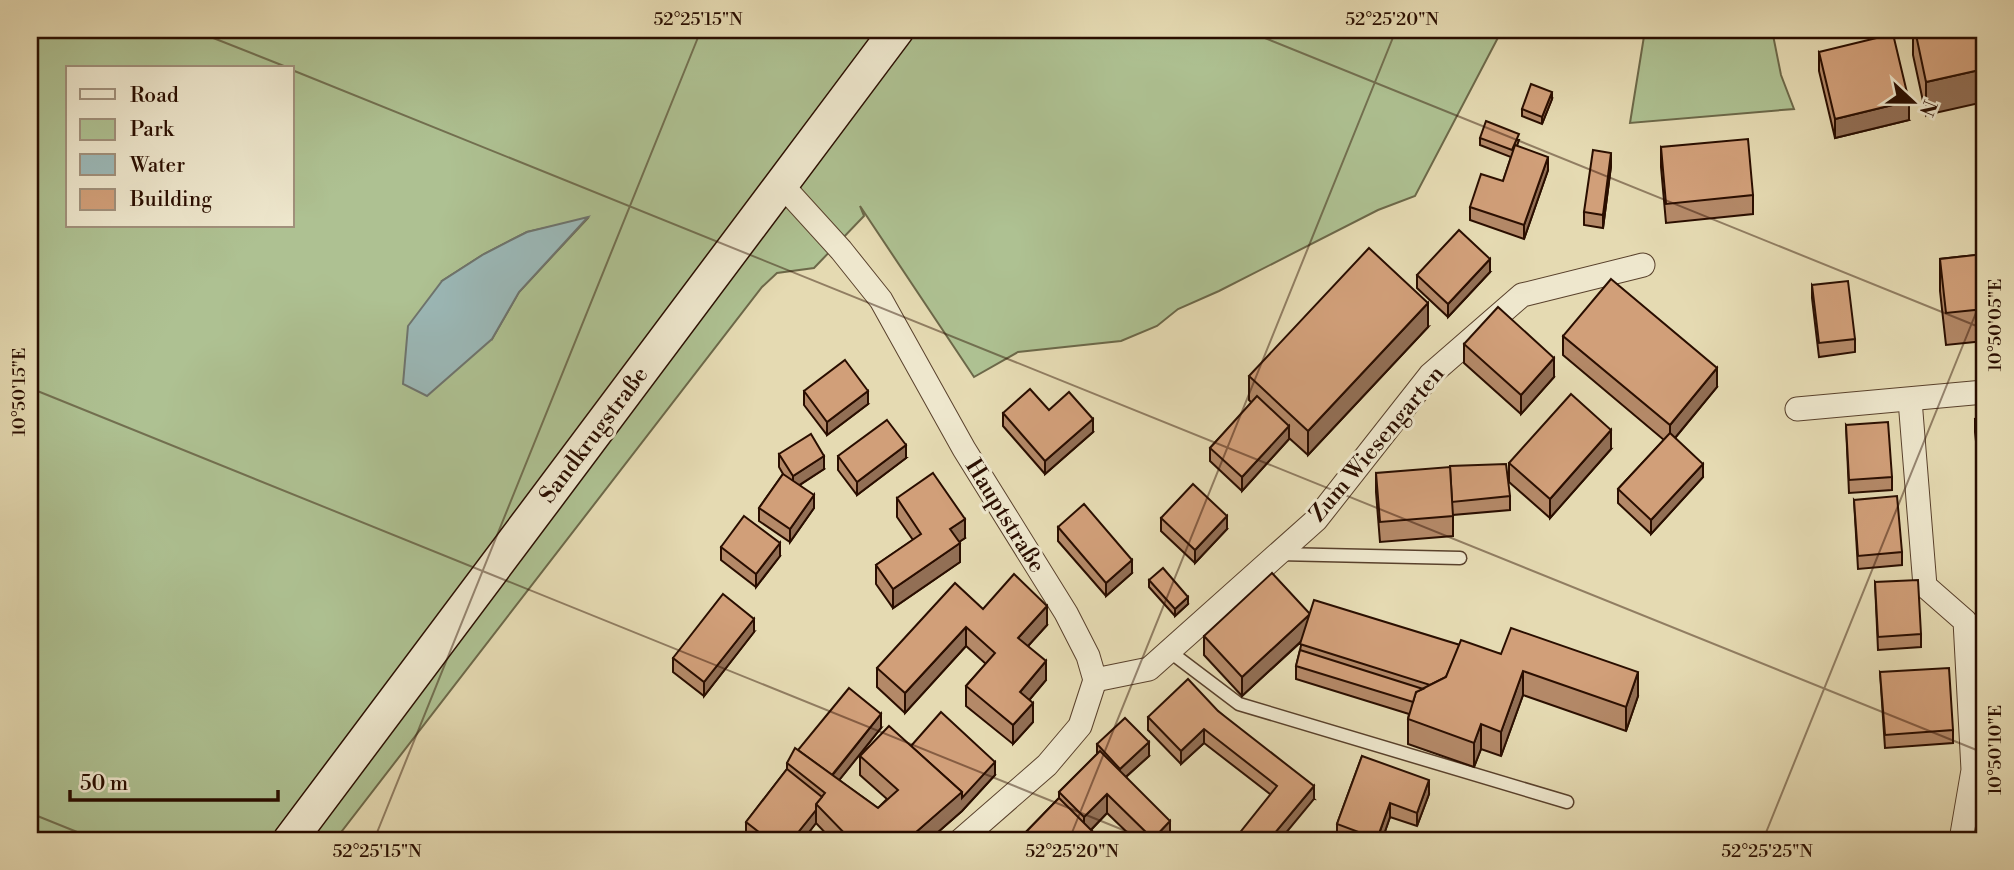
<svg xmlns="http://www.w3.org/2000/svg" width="2014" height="870" font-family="'Libre Bodoni',serif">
	<rect width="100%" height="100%" fill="#e5dab2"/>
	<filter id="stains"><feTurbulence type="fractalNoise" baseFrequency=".00286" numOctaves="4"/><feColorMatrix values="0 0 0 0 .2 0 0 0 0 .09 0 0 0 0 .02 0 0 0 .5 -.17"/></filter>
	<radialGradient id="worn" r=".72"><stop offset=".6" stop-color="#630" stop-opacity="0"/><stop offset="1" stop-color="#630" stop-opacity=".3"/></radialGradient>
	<!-- green -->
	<g fill="#aec192" stroke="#6c6849" stroke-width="2" fill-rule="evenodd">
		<path d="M30 30H1502L1415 196 1378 210 1219 291 1178 309 1157 326 1121 341 1018 352 974 377 860 206 864 216 814 268 777 273 762 287 335 840H30ZM68 68H292V226H68ZM587 219 519 292 492 339 442 281 484 254 527 232Z"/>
		<path d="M1645 30H1772L1781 75 1794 109 1630 123Z"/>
	</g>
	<!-- water -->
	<path fill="#9bb8b7" stroke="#6e746e" stroke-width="2" d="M588 217 519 292 492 339 427 396 403 384 408 326 442 281 484 254 527 232Z"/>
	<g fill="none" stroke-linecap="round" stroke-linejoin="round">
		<defs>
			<g id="lane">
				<path d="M1278 554 1460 558"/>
				<path d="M1169 651 1239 704 1567 802"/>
			</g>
			<g id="street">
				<path d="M781 184 841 250 881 300 964 449 1066 613 1088 656 1095 680 1080 726 1047 765 961 840"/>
				<path d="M1910 400 1925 586 1965 621 1973 770 1961 840"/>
				<path d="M1797 409 1984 392"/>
				<path d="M1095 680 1149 669 1316 520 1430 375 1522 295 1643 265"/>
			</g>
			<path id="secondary" d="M290 840 897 30"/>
		</defs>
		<!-- lane casing -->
		<use href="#lane" stroke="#59412c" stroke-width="15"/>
		<!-- street casing -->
		<use href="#street" stroke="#59412c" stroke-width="25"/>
		<!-- secondary casing -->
		<use href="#secondary" stroke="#2a0e00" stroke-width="36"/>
		<!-- lane -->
		<use href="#lane" stroke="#eee7cd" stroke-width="12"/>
		<!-- street -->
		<use href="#street" stroke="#eee7cd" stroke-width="23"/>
		<!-- secondary -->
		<use href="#secondary" stroke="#eee7cd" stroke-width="33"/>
	</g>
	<!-- wall -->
	<g fill="#b48968" stroke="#2a0e00" stroke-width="2">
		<path d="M1913 30H1984L1926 115 1913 55Z"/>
		<path d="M1819 52 1909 120 1835 138 1819 71Z"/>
		<path d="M1552 99 1542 124 1522 116V109Z"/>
		<path d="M1480 138 1519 140 1517 146 1548 170 1524 239 1470 220V207L1503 181 1511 157 1480 145Z"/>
		<path d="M1661 147 1753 195V214L1666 223 1661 167Z"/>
		<path d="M1611 166 1603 228 1584 225V212Z"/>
		<path d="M1984 254V341L1946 345 1940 291V259Z"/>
		<path d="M1490 272 1448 317 1417 288V275Z"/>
		<path d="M1812 285 1855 339V352L1819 357 1812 298Z"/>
		<path d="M1428 327 1308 455 1289 438V439L1242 491 1210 461V448L1252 403 1249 400V376Z"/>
		<path d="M1563 336 1717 387 1675 438 1703 477 1651 534 1618 503V489L1664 440 1563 355Z"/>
		<path d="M1464 344 1554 377 1521 414 1464 363Z"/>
		<path d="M804 391 868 404 827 435 804 405Z"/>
		<path d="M1003 413 1093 432 1045 474 1003 426Z"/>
		<path d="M1984 418V478L1980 479 1975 432V419Z"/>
		<path d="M1846 425 1892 477V490L1849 493Z"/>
		<path d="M1611 449 1550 518 1509 482V463Z"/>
		<path d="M779 454 824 469 800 485 814 508 790 542 759 521V508L783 474 779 467Z"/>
		<path d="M838 456 906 458 857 495 838 470Z"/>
		<path d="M1376 473 1510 496V510L1453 515V536L1380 542 1376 492Z"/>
		<path d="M897 498 965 538 959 542 960 562 893 608 876 584V565L913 540 897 517Z"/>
		<path d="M1854 500 1902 552V565L1858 569Z"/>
		<path d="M1161 518 1227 529 1195 563 1161 531Z"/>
		<path d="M1058 527 1132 573 1106 596 1058 541Z"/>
		<path d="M721 547 780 556 756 587 721 560Z"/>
		<path d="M1149 580 1188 604 1175 616 1149 587Z"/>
		<path d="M1875 582 1921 634V647L1878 650Z"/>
		<path d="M983 609 1047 625 1028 646 1046 680 1030 699 1033 722 1013 744 966 706V686L986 664 966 646 905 713 877 687V668Z"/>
		<path d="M1310 614 1501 654 1638 696 1626 731 1523 695 1501 756 1481 749 1474 767 1408 744V719L1409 714 1296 679V666L1300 650 1302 641 1242 696 1204 655V636Z"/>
		<path d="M754 632 704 696 673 672V658Z"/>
		<path d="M1880 672 1953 730V743L1885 748Z"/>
		<path d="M1218 711 1314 799 1270 794 1204 743 1181 764 1148 730V717Z"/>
		<path d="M881 728 839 780 878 808 887 799 860 775V756L911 746 995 775 962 811 929 840H832L816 823 803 840H753L746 835V822L787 769V763L798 750Z"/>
		<path d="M1097 744 1149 756 1126 777 1170 840H1135L1107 813 1091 830 1101 840H1026V832L1059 798V792L1097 754Z"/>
		<path d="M1362 756 1429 794 1417 826 1390 817 1382 840H1344L1337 838V824Z"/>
	</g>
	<!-- shaded-wall -->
	<g fill="#926f55" stroke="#2a0e00" stroke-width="2">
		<path d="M1984 69V102L1926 115V82Z"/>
		<path d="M1552 92V99L1542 124V117Z"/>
		<path d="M1909 101V120L1835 138V119Z"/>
		<path d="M1611 153V166L1603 228V215Z"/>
		<path d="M1548 157V170L1524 239V225Z"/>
		<path d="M1490 259V272L1448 317V304Z"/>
		<path d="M1428 303V327L1308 455V431Z"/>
		<path d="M1554 358V377L1521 414V395Z"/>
		<path d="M1717 368V387L1670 444V425Z"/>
		<path d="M868 391V404L827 435V422Z"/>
		<path d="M1093 419V432L1045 474V461Z"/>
		<path d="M1289 426V439L1242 491V477Z"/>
		<path d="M1611 430V449L1550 518V499Z"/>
		<path d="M906 445V458L857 495V482Z"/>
		<path d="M824 456V469L793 489V476Z"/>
		<path d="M1703 464V477L1651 534V520Z"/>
		<path d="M814 495V508L790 542V529Z"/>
		<path d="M1227 516V529L1195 563V550Z"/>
		<path d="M965 519V538L950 548V529Z"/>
		<path d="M780 543V556L756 587V574Z"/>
		<path d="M960 543V562L893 608V589Z"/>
		<path d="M1132 560V573L1106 596V583Z"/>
		<path d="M1188 597V604L1175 616V609Z"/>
		<path d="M1047 606V625L1018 657V638Z"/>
		<path d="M1310 614V633L1242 696V677Z"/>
		<path d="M754 619V632L704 696V682Z"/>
		<path d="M966 627V646L905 713V693Z"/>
		<path d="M1046 661V680L1020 711V692Z"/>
		<path d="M1523 671V695L1501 756V732Z"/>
		<path d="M1638 672V696L1626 731V707Z"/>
		<path d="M1033 703V722L1013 744V725Z"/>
		<path d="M881 714V728L828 794V781Z"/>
		<path d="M1481 724V749L1474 767V743Z"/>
		<path d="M1204 729V743L1181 764V751Z"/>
		<path d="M1149 742V756L1120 782V769Z"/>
		<path d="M995 762V775L962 811 929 840H907Z"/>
		<path d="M1429 780V794L1417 826V813Z"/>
		<path d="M1314 786V799L1280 840H1269Z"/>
		<path d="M1107 794V813L1084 837V817Z"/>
		<path d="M1390 803V817L1382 840H1377Z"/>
		<path d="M816 810V823L803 840H792Z"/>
		<path d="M1170 821V840H1153V839Z"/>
	</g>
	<!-- building -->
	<g fill="#d19f79" stroke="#2a0e00" stroke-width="2">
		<path d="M1915 30H1984V69L1926 82Z"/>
		<path d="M1893 34 1909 101 1835 119 1819 52Z"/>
		<path d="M1531 84 1552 92 1542 117 1522 109Z"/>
		<path d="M1486 121 1519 134 1512 150 1480 138Z"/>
		<path d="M1748 139 1753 195 1666 204 1661 147Z"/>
		<path d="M1515 145 1548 157 1524 225 1470 207 1481 174 1503 181Z"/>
		<path d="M1593 150 1611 153 1603 215 1584 212Z"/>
		<path d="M1459 230 1490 259 1448 304 1417 275Z"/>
		<path d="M1369 248 1428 303 1308 431 1249 376Z"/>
		<path d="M1984 254V309L1946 313 1940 259Z"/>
		<path d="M1611 279 1717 368 1670 425 1563 336Z"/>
		<path d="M1848 281 1855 339 1819 343 1812 285Z"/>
		<path d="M1498 307 1554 358 1521 395 1464 344Z"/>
		<path d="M845 360 868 391 827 422 804 391Z"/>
		<path d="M1030 389 1049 410 1069 392 1093 419 1045 461 1003 413Z"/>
		<path d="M1571 394 1611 430 1550 499 1509 463Z"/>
		<path d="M1257 396 1289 426 1242 477 1210 448Z"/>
		<path d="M1984 418V465L1980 466 1975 419Z"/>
		<path d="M887 420 906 445 857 482 838 456Z"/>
		<path d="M1888 422 1892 477 1849 480 1846 425Z"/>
		<path d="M1670 433 1703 464 1651 520 1618 489Z"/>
		<path d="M811 434 824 456 793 476 779 454Z"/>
		<path d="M1506 464 1510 496 1452 502 1450 466Z"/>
		<path d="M1450 467 1453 516 1380 522 1376 473Z"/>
		<path d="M933 473 965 519 950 529 960 543 893 589 876 565 921 534 897 498Z"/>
		<path d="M783 474 814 495 790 529 759 508Z"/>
		<path d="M1193 484 1227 516 1195 550 1161 518Z"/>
		<path d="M1897 496 1902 552 1858 556 1854 500Z"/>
		<path d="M1084 504 1132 560 1106 583 1058 527Z"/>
		<path d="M744 516 780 543 756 574 721 547Z"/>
		<path d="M1163 568 1188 597 1175 609 1149 580Z"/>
		<path d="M1272 573 1310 614 1242 677 1204 636Z"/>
		<path d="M1014 574 1047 606 1018 638 1046 661 1020 692 1033 703 1013 725 966 686 995 653 966 627 905 693 877 668 955 583 983 609Z"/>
		<path d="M1918 580 1921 634 1878 637 1875 582Z"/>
		<path d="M723 594 754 619 704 682 673 658Z"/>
		<path d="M1314 600 1460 645 1446 677 1430 685 1300 644Z"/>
		<path d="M1511 628 1638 672 1626 707 1523 671 1501 732 1481 724 1474 743 1408 719 1416 692 1446 677 1461 640 1501 654Z"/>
		<path d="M1300 650 1423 689 1416 692 1413 702 1296 666Z"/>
		<path d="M1949 668 1953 730 1885 735 1880 672Z"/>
		<path d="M1188 679 1218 711 1314 786 1269 840H1234L1277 786 1204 729 1181 751 1148 717Z"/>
		<path d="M849 688 881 714 832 775 798 750Z"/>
		<path d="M941 712 995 762 962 798V792L911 746Z"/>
		<path d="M1125 718 1149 742 1120 769 1097 744Z"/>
		<path d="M889 726 962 792 907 840H851L816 804 825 793 787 763 795 748 878 808 898 790 860 756Z"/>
		<path d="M1100 751 1170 821 1153 839 1107 794 1084 817 1059 792Z"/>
		<path d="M1362 756 1429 780 1417 813 1390 803 1377 839 1337 824Z"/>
		<path d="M787 769 822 797 816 804V810L792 840H769L746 822Z"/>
		<path d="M1059 798 1101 840H1035L1026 832Z"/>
	</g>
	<!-- ticks -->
	<path fill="none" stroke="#2a0e00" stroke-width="2" stroke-opacity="0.45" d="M193 30 289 68M1245 30 1984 329M292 70 1984 753M30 388 1148 840M30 813 97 840M374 840 701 30M1069 840 1396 30M1763 840 1984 293"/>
	<g text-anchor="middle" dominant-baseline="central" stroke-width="6" stroke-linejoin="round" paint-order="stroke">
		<!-- street labels -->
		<g font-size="23" fill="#2a0e00" stroke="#eee7cd">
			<text transform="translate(594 435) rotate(-53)">Sandkrugstraße</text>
			<text transform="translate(1377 444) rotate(-50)">Zum Wiesengarten</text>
			<text transform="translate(1005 516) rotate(58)">Hauptstraße</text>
		</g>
	</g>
	<!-- margin -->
	<rect width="2014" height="870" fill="none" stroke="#e5dab2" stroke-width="77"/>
	<!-- legend -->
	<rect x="66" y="66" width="228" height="161" fill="#eee7cd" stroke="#a0907b" stroke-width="2"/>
	<rect x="80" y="89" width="35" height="10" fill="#eee7cd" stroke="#a0907b" stroke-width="2"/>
	<text x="130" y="102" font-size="21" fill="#2a0e00">Road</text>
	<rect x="80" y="119" width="35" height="21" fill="#aec192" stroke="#a0907b" stroke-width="2"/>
	<text x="130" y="136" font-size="21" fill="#2a0e00">Park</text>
	<rect x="80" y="154" width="35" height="21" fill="#9bb8b7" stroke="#a0907b" stroke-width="2"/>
	<text x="130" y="172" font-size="21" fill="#2a0e00">Water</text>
	<rect x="80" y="189" width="35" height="21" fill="#d19f79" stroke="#a0907b" stroke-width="2"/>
	<text x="130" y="206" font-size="21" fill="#2a0e00">Building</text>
	<!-- north arrow -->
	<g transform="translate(1913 102) rotate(112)" stroke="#eee7cd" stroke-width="5" paint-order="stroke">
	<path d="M0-5L12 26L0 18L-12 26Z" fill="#2a0e00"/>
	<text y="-10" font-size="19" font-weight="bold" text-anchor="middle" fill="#2a0e00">N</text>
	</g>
	<!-- scale -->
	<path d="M70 790v10h208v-10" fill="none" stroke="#2a0e00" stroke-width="3.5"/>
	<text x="80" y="790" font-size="21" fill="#2a0e00" stroke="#eee7cd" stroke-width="5" paint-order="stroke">50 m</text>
	<rect x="38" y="38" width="1938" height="794" fill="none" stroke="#2a0e00" stroke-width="2.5"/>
	<g font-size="18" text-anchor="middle" fill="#2a0e00">
		<text x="698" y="25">52°25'15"N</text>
		<text x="1392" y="25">52°25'20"N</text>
		<text transform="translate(1995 325) rotate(-90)" y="6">10°50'05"E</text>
		<text transform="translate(19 392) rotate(-90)" y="6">10°50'15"E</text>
		<text transform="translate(1995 750) rotate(-90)" y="6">10°50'10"E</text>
		<text x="377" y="857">52°25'15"N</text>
		<text x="1072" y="857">52°25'20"N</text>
		<text x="1767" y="857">52°25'25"N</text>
	</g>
	<rect width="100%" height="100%" filter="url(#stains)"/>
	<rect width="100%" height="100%" fill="url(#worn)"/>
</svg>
